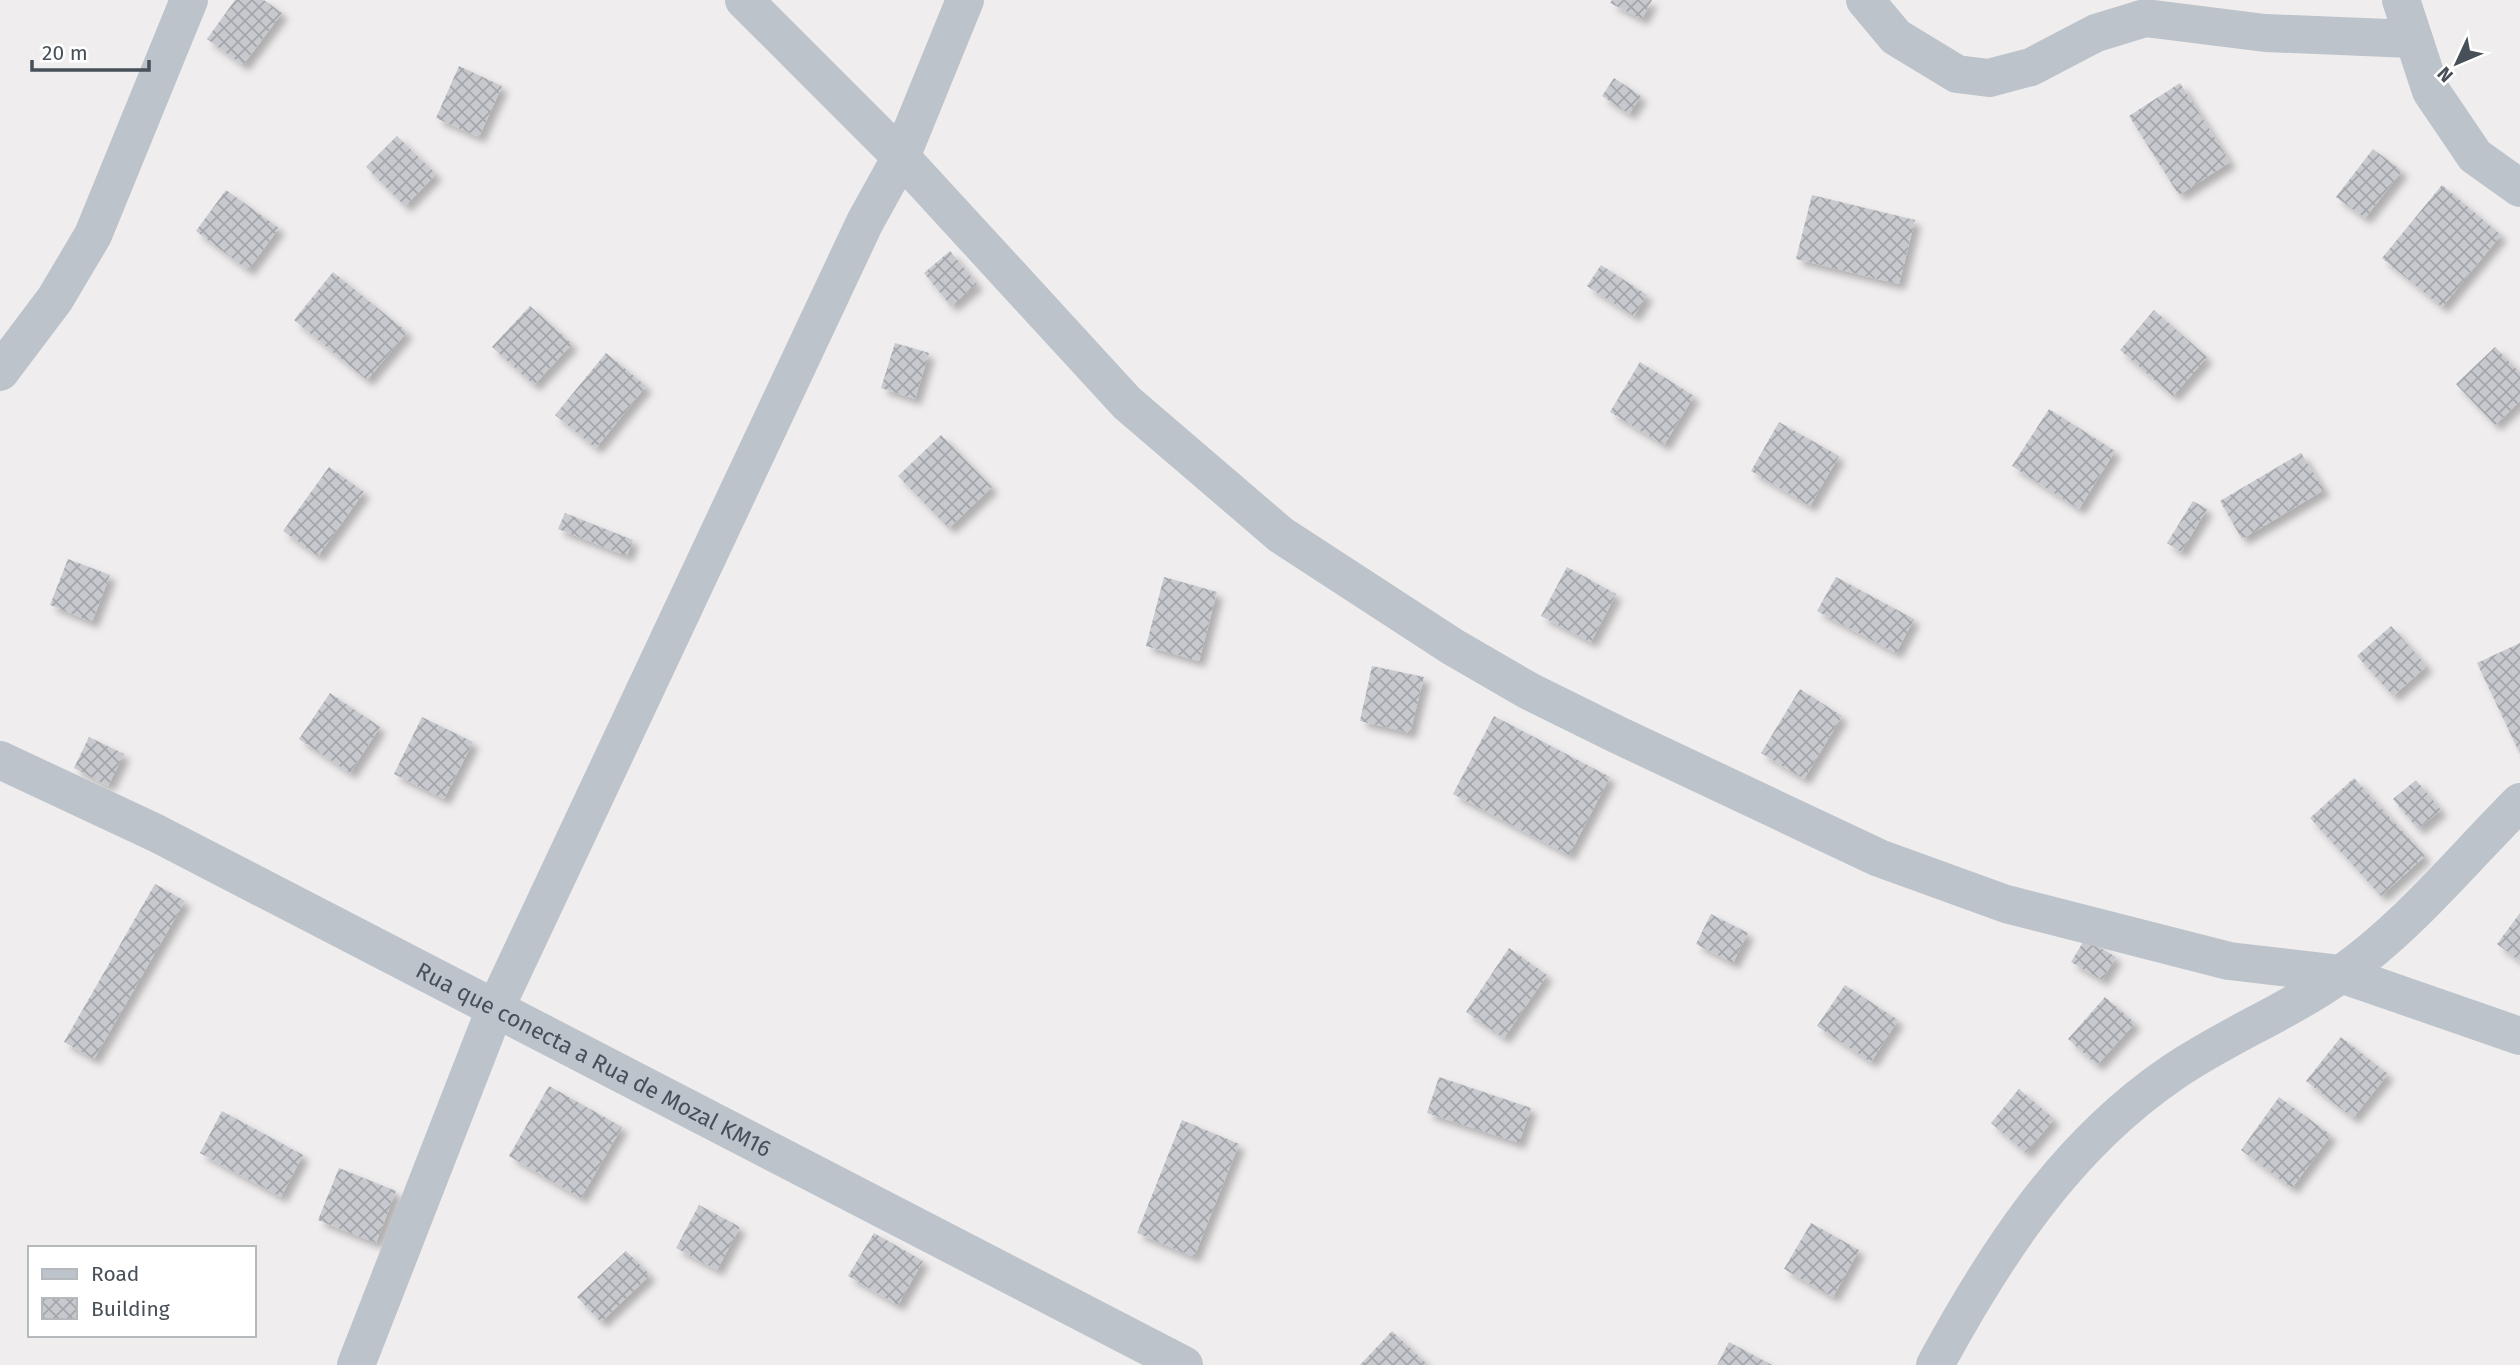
<svg xmlns="http://www.w3.org/2000/svg" width="2520" height="1365" font-family="'Fira Sans',sans-serif">
	<defs>
		<pattern id="building-cross-hatch" width="8" height="8" patternUnits="userSpaceOnUse" patternTransform="scale(1.75)"><rect width="8" height="8" fill="#c7c9cf"/><path d="M0 0l8 8M0 8l8-8" fill="none" stroke="#a3a6ab"/></pattern>
		<filter id="shadow"><feDropShadow dx="6" dy="6" stdDeviation="3.5" flood-color="#0004"/></filter>
	</defs>
	<rect width="100%" height="100%" fill="#efeded"/>
	<!-- building -->
	<g fill="url(#building-cross-hatch)" filter="url(#shadow)">
		<path d="M235 0H264L282 13 243 65 207 39Z"/>
		<path d="M1612 0H1652L1642 19 1610 3Z"/>
		<path d="M459 66 502 86 479 137 436 118Z"/>
		<path d="M1614 78 1641 96 1629 114 1602 96Z"/>
		<path d="M2180 83 2230 162 2179 195 2129 116Z"/>
		<path d="M397 136 436 174 405 206 366 167Z"/>
		<path d="M2373 149 2402 171 2365 218 2336 197Z"/>
		<path d="M2442 185 2501 235 2442 307 2382 258Z"/>
		<path d="M226 190 279 228 248 270 196 231Z"/>
		<path d="M1812 195 1915 220 1899 284 1796 259Z"/>
		<path d="M950 251 977 284 951 306 924 273Z"/>
		<path d="M1601 265 1647 295 1634 316 1587 286Z"/>
		<path d="M333 272 407 332 367 380 294 320Z"/>
		<path d="M530 306 572 344 534 385 492 347Z"/>
		<path d="M2154 310 2207 357 2173 396 2120 350Z"/>
		<path d="M895 343 929 353 915 399 881 388Z"/>
		<path d="M2495 347 2520 373V401L2495 425 2456 384Z"/>
		<path d="M606 353 646 386 596 448 555 415Z"/>
		<path d="M1640 362 1694 396 1664 445 1610 412Z"/>
		<path d="M2049 409 2115 451 2079 509 2012 466Z"/>
		<path d="M1779 422 1839 456 1810 506 1751 471Z"/>
		<path d="M941 435 992 487 949 528 898 476Z"/>
		<path d="M2301 453 2324 490 2242 539 2220 501Z"/>
		<path d="M329 467 364 492 318 556 283 531Z"/>
		<path d="M2193 501 2207 509 2181 552 2167 543Z"/>
		<path d="M565 513 633 540 627 556 558 529Z"/>
		<path d="M68 559 110 575 92 622 50 605Z"/>
		<path d="M1567 567 1616 594 1591 642 1541 616Z"/>
		<path d="M1164 577 1217 592 1199 661 1146 646Z"/>
		<path d="M1836 577 1914 619 1896 653 1817 611Z"/>
		<path d="M2391 626 2427 666 2393 696 2357 656Z"/>
		<path d="M2520 643V754L2477 663Z"/>
		<path d="M1372 666 1424 677 1410 733 1360 721Z"/>
		<path d="M1800 689 1842 716 1804 779 1761 753Z"/>
		<path d="M330 693 380 727 350 773 299 739Z"/>
		<path d="M1494 716 1610 777 1569 855 1453 794Z"/>
		<path d="M422 717 473 742 444 799 394 774Z"/>
		<path d="M89 737 124 754 108 786 74 768Z"/>
		<path d="M2354 778 2425 856 2381 896 2310 818Z"/>
		<path d="M2416 780 2441 810 2418 829 2393 799Z"/>
		<path d="M155 884 185 901 94 1059 64 1042Z"/>
		<path d="M2520 913V961L2497 944Z"/>
		<path d="M1711 914 1748 933 1733 963 1696 944Z"/>
		<path d="M2085 939 2116 957 2102 980 2071 962Z"/>
		<path d="M1509 948 1547 975 1504 1038 1466 1012Z"/>
		<path d="M1845 985 1898 1020 1871 1062 1817 1026Z"/>
		<path d="M2105 997 2135 1023 2097 1065 2068 1039Z"/>
		<path d="M2341 1037 2388 1074 2353 1118 2306 1081Z"/>
		<path d="M1439 1077 1531 1108 1519 1143 1427 1113Z"/>
		<path d="M549 1086 622 1127 581 1198 509 1156Z"/>
		<path d="M2019 1089 2054 1119 2026 1153 1991 1123Z"/>
		<path d="M2279 1097 2331 1135 2292 1188 2241 1150Z"/>
		<path d="M222 1111 303 1155 281 1197 200 1153Z"/>
		<path d="M1182 1120 1239 1144 1194 1257 1137 1233Z"/>
		<path d="M339 1168 396 1191 376 1243 318 1220Z"/>
		<path d="M699 1205 740 1227 717 1270 676 1248Z"/>
		<path d="M1811 1223 1859 1250 1833 1297 1784 1269Z"/>
		<path d="M874 1233 923 1261 898 1305 848 1276Z"/>
		<path d="M626 1251 650 1275 601 1322 577 1297Z"/>
		<path d="M1392 1331 1428 1365H1360Z"/>
		<path d="M1729 1342 1772 1365H1717Z"/>
	</g>
	<g fill="none" stroke-linecap="round" stroke-linejoin="round">
		<!-- minor -->
		<g stroke="#bcc3ca" stroke-width="38">
			<path d="M744 0 901 157 1127 403 1281 535 1453 647 1529 691 1616 734 1879 858 2006 904 2229 961 2341 974 2520 1036"/>
			<path d="M1865 0 1896 37 1957 74 1989 78 2031 67 2096 33 2145 18 2265 33 2412 39"/>
			<path d="M2401 0 2431 91 2475 156 2520 188"/>
			<path d="M0 372 55 299 93 235 189 0"/>
			<path id="s1" d="M0 760 156 833 1184 1365"/>
			<path d="M356 1365 495 1009 865 222 901 157 965 0"/>
			<path d="M1935 1365C1996 1253 2065 1146 2172 1073 2226 1036 2288 1012 2341 974 2408 927 2463 859 2520 802"/>
		</g>
	</g>
	<g text-anchor="middle" dominant-baseline="central" stroke-width="7" stroke-linejoin="round" paint-order="stroke">
		<!-- street labels -->
		<g font-size="23" fill="#474f58" stroke="#fff">
			<text stroke="none"><textPath href="#s1" startOffset="665">Rua que conecta a Rua de Mozal KM16</textPath></text>
		</g>
	</g>
	<!-- legend -->
	<rect x="28" y="1246" width="228" height="91" fill="#ffffff" stroke="#b5b9bc" stroke-width="2"/>
	<rect x="42" y="1269" width="35" height="10" fill="#bcc3ca" stroke="#b5b9bc" stroke-width="2"/>
	<text x="91" y="1281" font-size="21" fill="#474f58">Road</text>
	<rect x="42" y="1298" width="35" height="21" fill="url(#building-cross-hatch)" stroke="#b5b9bc" stroke-width="2"/>
	<text x="91" y="1316" font-size="21" fill="#474f58">Building</text>
	<!-- north arrow -->
	<g transform="translate(2457 63) rotate(226)" stroke="#ffffff" stroke-width="5" paint-order="stroke">
	<path d="M0-5L12 26L0 18L-12 26Z" fill="#474f58"/>
	<text y="-10" font-size="19" font-weight="bold" text-anchor="middle" fill="#474f58">N</text>
	</g>
	<!-- scale -->
	<path d="M32 60v10h117v-10" fill="none" stroke="#474f58" stroke-width="3.5"/>
	<text x="42" y="60" font-size="21" fill="#474f58" stroke="#ffffff" stroke-width="5" paint-order="stroke">20 m</text>
</svg>
